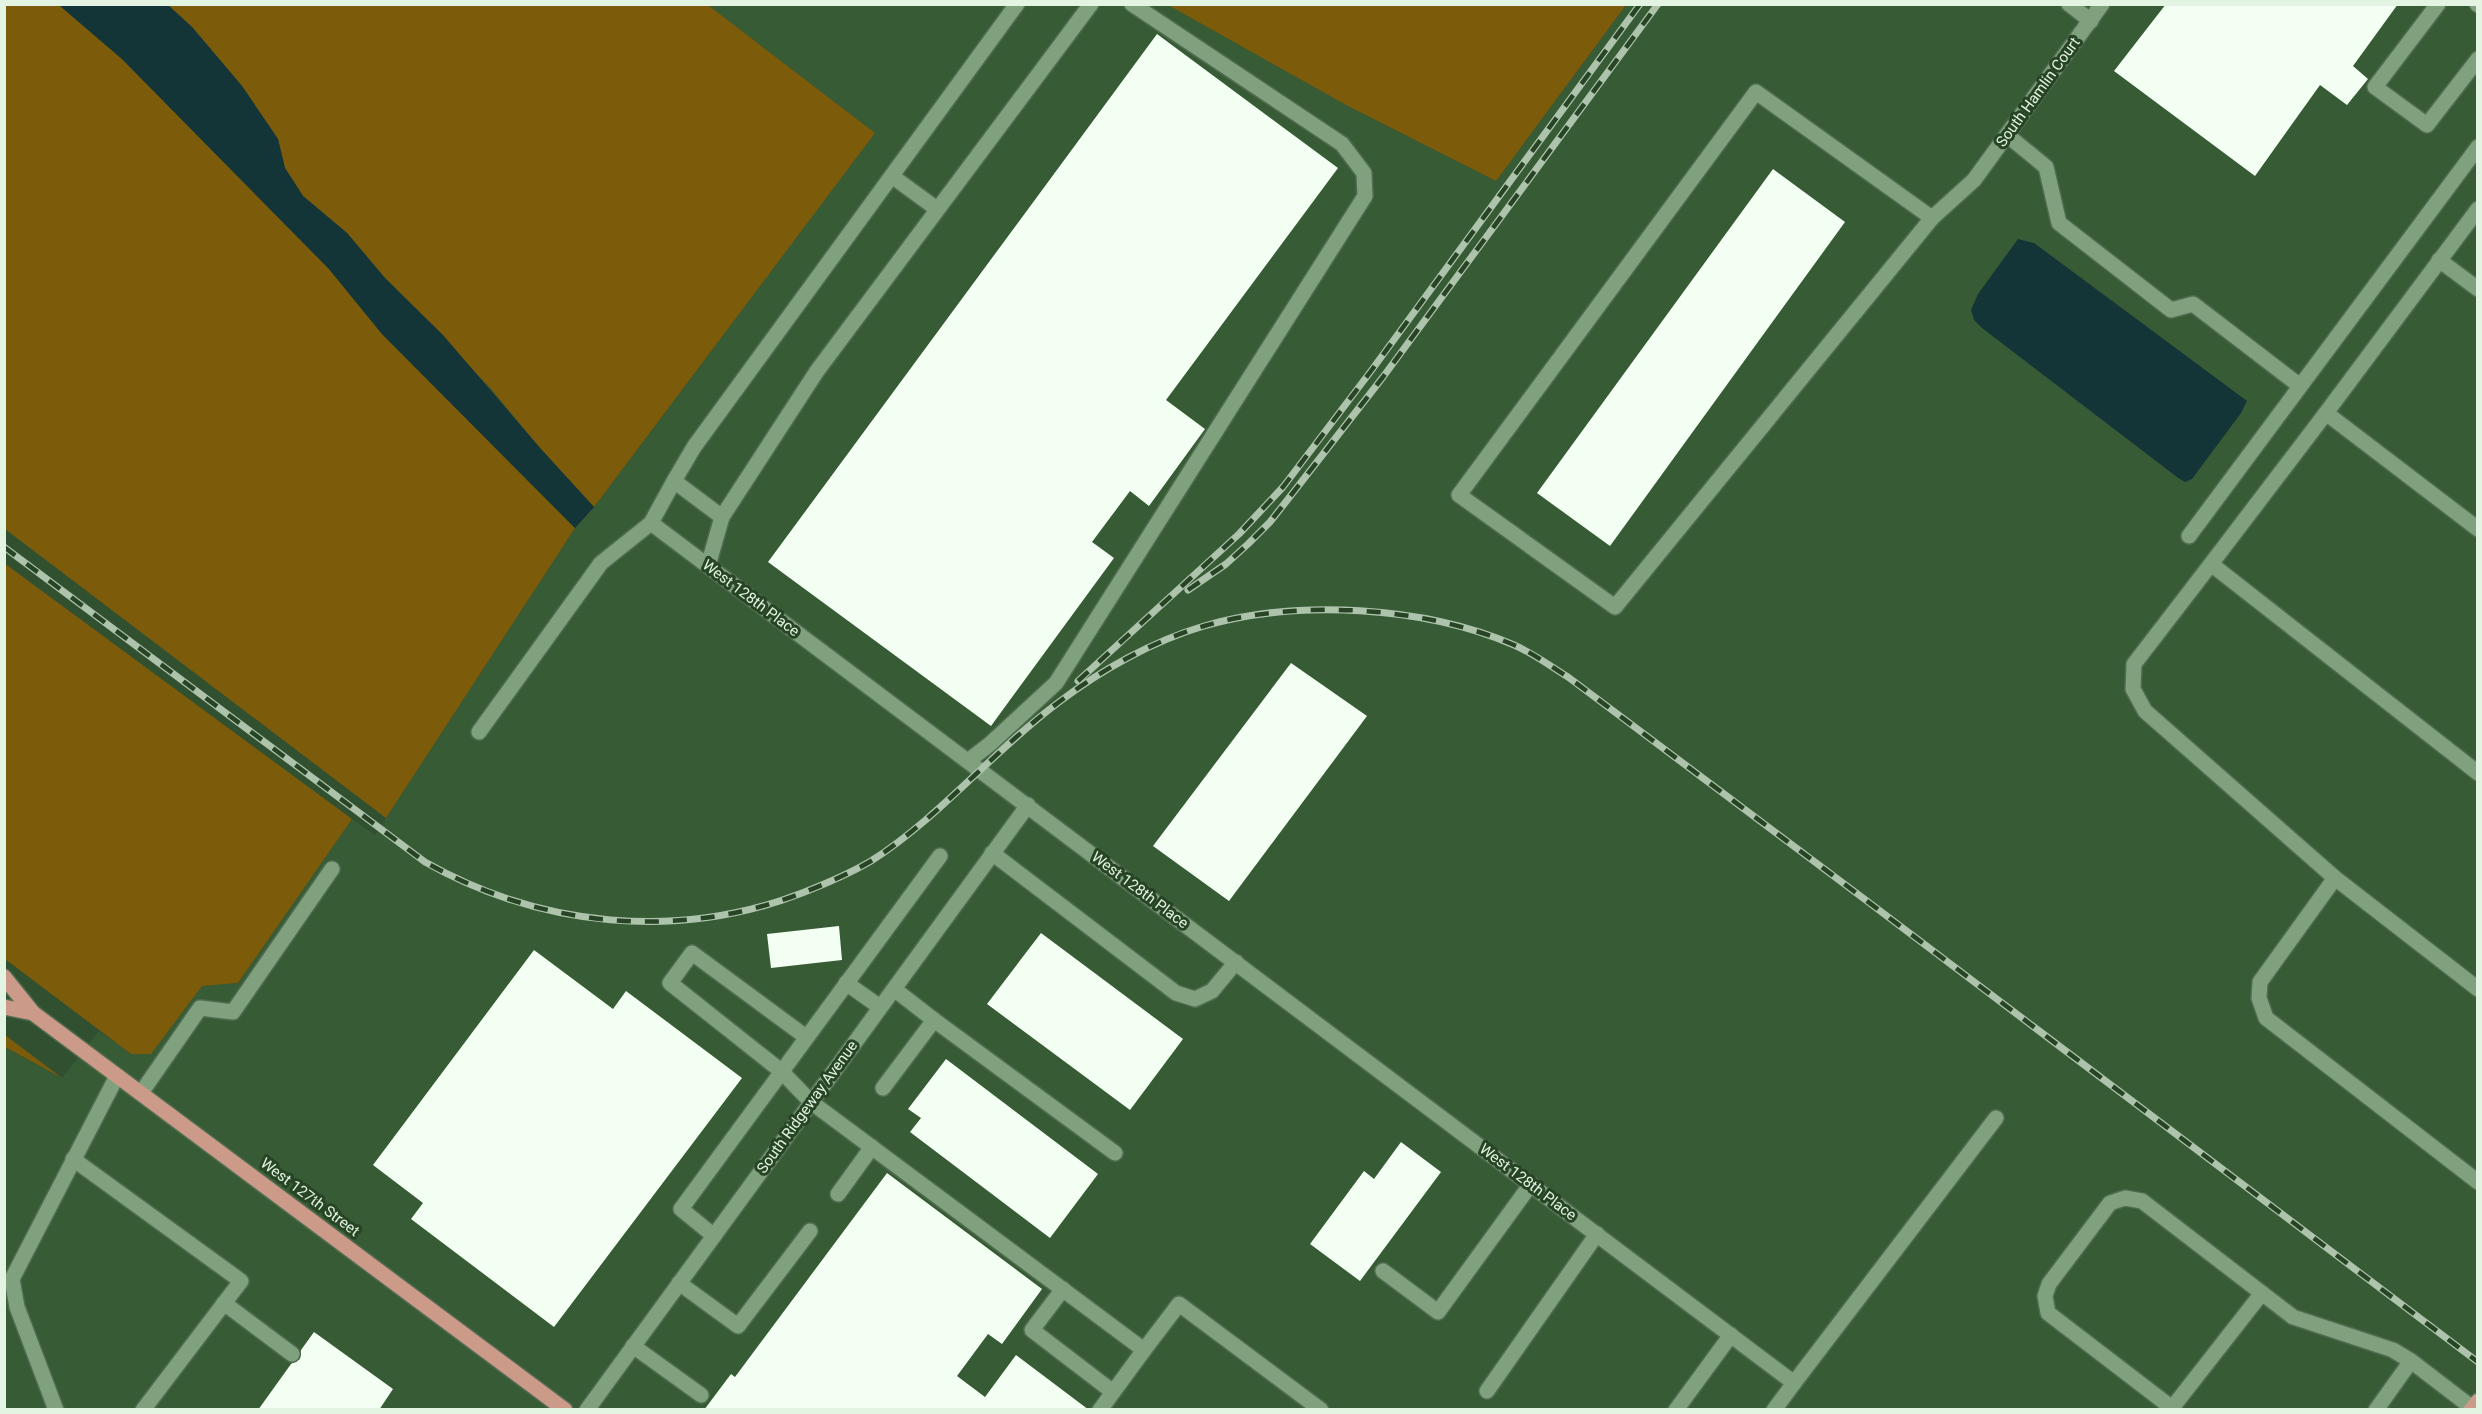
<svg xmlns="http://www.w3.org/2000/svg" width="2482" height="1414" font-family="Roboto,sans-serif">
	<rect width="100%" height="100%" fill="#315030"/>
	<!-- built -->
	<path fill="#375b35" d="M708 5H1168L1346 105 1496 181 1626 5H2477V1409H5L4 1047 62 1078 99 1031 131 1054H150L202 986 238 983 352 819 375 835 575 528 594 507 875 133Z"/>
	<!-- green -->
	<g fill="#7c5b0b">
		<path d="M4 5H59L122 59 329 269 382 334 575 528 386 818 5 529Z"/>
		<path d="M168 5H708L875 133 594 507 540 448 491 389 385 278 347 233 303 196 285 168 278 139 242 86 192 27Z"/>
		<path d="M1168 5H1626L1496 181 1346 105Z"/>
		<path d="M4 563 352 819 238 983 202 986 151 1054H131L5 959Z"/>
		<path d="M5 1035 62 1078 5 1047Z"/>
	</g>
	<!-- water -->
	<g fill="#133538">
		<path d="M59 5H168L192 27 242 86 278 139 285 168 303 196 347 233 385 278 443 335 540 448 594 507 575 528 382 334 329 269 122 59Z"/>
		<path d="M2018 239 2034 243 2247 401 2241 413 2192 479 2185 482 2177 477 1982 328 1974 320 1971 310 1978 294Z"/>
	</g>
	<!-- building -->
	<g fill="#f3fff2">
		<path d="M2166 4H2398L2353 66 2368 79 2347 105 2320 85 2255 176 2114 71Z"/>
		<path d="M1157 34 1338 168 1166 400 1205 429 1149 506 1130 491 1092 542 1114 558 991 726 768 562Z"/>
		<path d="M1773 169 1845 222 1610 546 1537 493Z"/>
		<path d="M1291 663 1367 716 1229 901 1153 846Z"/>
		<path d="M839 926 842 960 771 968 767 934Z"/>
		<path d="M1041 933 1183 1039 1130 1110 987 1004Z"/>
		<path d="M534 950 613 1009 626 991 742 1078 554 1327 411 1219 423 1203 373 1165Z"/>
		<path d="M946 1059 1098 1174 1050 1238 910 1132 921 1118 908 1109Z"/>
		<path d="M1401 1142 1441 1172 1360 1281 1310 1244 1364 1171 1374 1179Z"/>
		<path d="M887 1173 1042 1289 1002 1344 988 1334 957 1376 985 1397 1016 1355 1089 1410H704L731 1374 735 1377Z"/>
		<path d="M314 1332 393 1389 379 1410H258L291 1364 300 1359 301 1350Z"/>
	</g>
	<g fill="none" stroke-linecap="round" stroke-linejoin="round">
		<defs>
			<g id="minor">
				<path d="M2069 4 2091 21"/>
				<path d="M2438 4 2375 87 2427 125 2478 59"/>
				<path d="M2477 4 2478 5"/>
				<path d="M2007 135 2046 167 2059 223 2171 310 2193 304 2300 386"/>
				<path d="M893 177 937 209"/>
				<path d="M2478 209 2326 413 2478 529"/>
				<path d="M1932 218 1756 92 1459 495 1615 607 1932 218 1974 180 2102 4"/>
				<path d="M2439 260 2478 289"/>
				<path d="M2326 413 2211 564 2478 773"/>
				<path d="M674 481 694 447 1017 4"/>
				<path d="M722 517 817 371 1091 4"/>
				<path d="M651 523 1794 1383 1996 1118"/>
				<path d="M2189 536 2478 147"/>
				<path d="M2211 564 2134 664 2133 689 2145 711 2335 878 2478 989"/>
				<path d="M479 732 601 563 651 523 674 481 722 517 708 566"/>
				<path d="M968 761 990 744 1056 683 1365 196 1364 173 1342 144 1132 4"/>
				<path d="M992 853 1176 993 1195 999 1212 991 1236 962"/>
				<path d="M2335 878 2260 982 2259 998 2266 1018 2478 1182"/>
				<path d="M846 983 880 1007"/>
				<path d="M934 1020 1115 1153"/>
				<path d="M806 1037 692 953 670 983 781 1071 811 1102 1144 1350 1100 1410"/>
				<path d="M883 1088 934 1020 894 989"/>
				<path d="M141 1093 200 1008 233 1012 332 869"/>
				<path d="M73 1159 241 1281 143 1410"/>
				<path d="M838 1194 872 1147"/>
				<path d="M714 1236 681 1209 940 856"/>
				<path d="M1383 1271 1438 1312 1531 1184"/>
				<path d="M679 1283 738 1326 810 1231"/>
				<path d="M1063 1289 1032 1330 1113 1392"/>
				<path d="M2262 1293 2172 1408 2048 1313 2045 1296 2049 1284 2110 1203 2125 1198 2142 1201 2293 1317 2393 1350 2411 1361 2475 1410"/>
				<path d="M224 1303 292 1354"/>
				<path d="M633 1346 701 1395"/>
				<path d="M1144 1350 1179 1304 1321 1410"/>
				<path d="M1487 1391 1597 1234"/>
				<path d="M56 1410 17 1307 12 1279 117 1076"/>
				<path d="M587 1410 1028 805"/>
				<path d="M1676 1410 1731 1335"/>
				<path d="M1774 1410 1794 1383"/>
				<path d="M2376 1410 2411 1361"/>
			</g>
			<g id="major">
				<path d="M4 977 33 1013 565 1410"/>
				<path d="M4 1007 33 1013"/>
				<path d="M2471 1410 2478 1401"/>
			</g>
		</defs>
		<!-- minor casing -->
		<use href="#minor" stroke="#506b4f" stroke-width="18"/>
		<!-- major casing -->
		<use href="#major" stroke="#506b4f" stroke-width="18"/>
		<!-- minor -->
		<use href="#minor" stroke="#7fa17d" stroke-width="15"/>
		<!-- major -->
		<use href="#major" stroke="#cb9a89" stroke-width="15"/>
		<defs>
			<g id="rail">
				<path d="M4 547 425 862C540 927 678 941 802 893 825 884 849 874 871 861 940 817 993 751 1059 702 1101 670 1153 641 1204 626 1297 599 1424 606 1514 645 1533 653 1550 666 1568 677L1863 898 2478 1362"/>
				<path d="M1188 590 1226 564 1248 544 1270 522 1292 494 1383 377 1658 4"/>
				<path d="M1078 681 1239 534 1283 487 1371 371 1640 4"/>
			</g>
		</defs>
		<!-- rail casing -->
		<use href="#rail" stroke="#adc3ac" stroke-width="7"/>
		<!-- rail -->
		<use href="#rail" stroke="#274525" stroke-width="4.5" stroke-dasharray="14" stroke-linecap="butt"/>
	</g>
	<g text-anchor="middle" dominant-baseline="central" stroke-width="6" stroke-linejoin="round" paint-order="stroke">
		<!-- street labels -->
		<g font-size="15" fill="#e3f5e2" stroke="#274525">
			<text transform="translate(2038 92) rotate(-54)">South Hamlin Court</text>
			<text transform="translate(751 598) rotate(37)">West 128th Place</text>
			<text transform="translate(1140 890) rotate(37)">West 128th Place</text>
			<text transform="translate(807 1107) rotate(-54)">South Ridgeway Avenue</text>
			<text transform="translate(1528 1182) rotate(37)">West 128th Place</text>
			<text transform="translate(310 1197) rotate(37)">West 127th Street</text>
		</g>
	</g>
	<!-- border -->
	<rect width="2482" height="1414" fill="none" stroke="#e3f5e2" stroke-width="12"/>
</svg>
